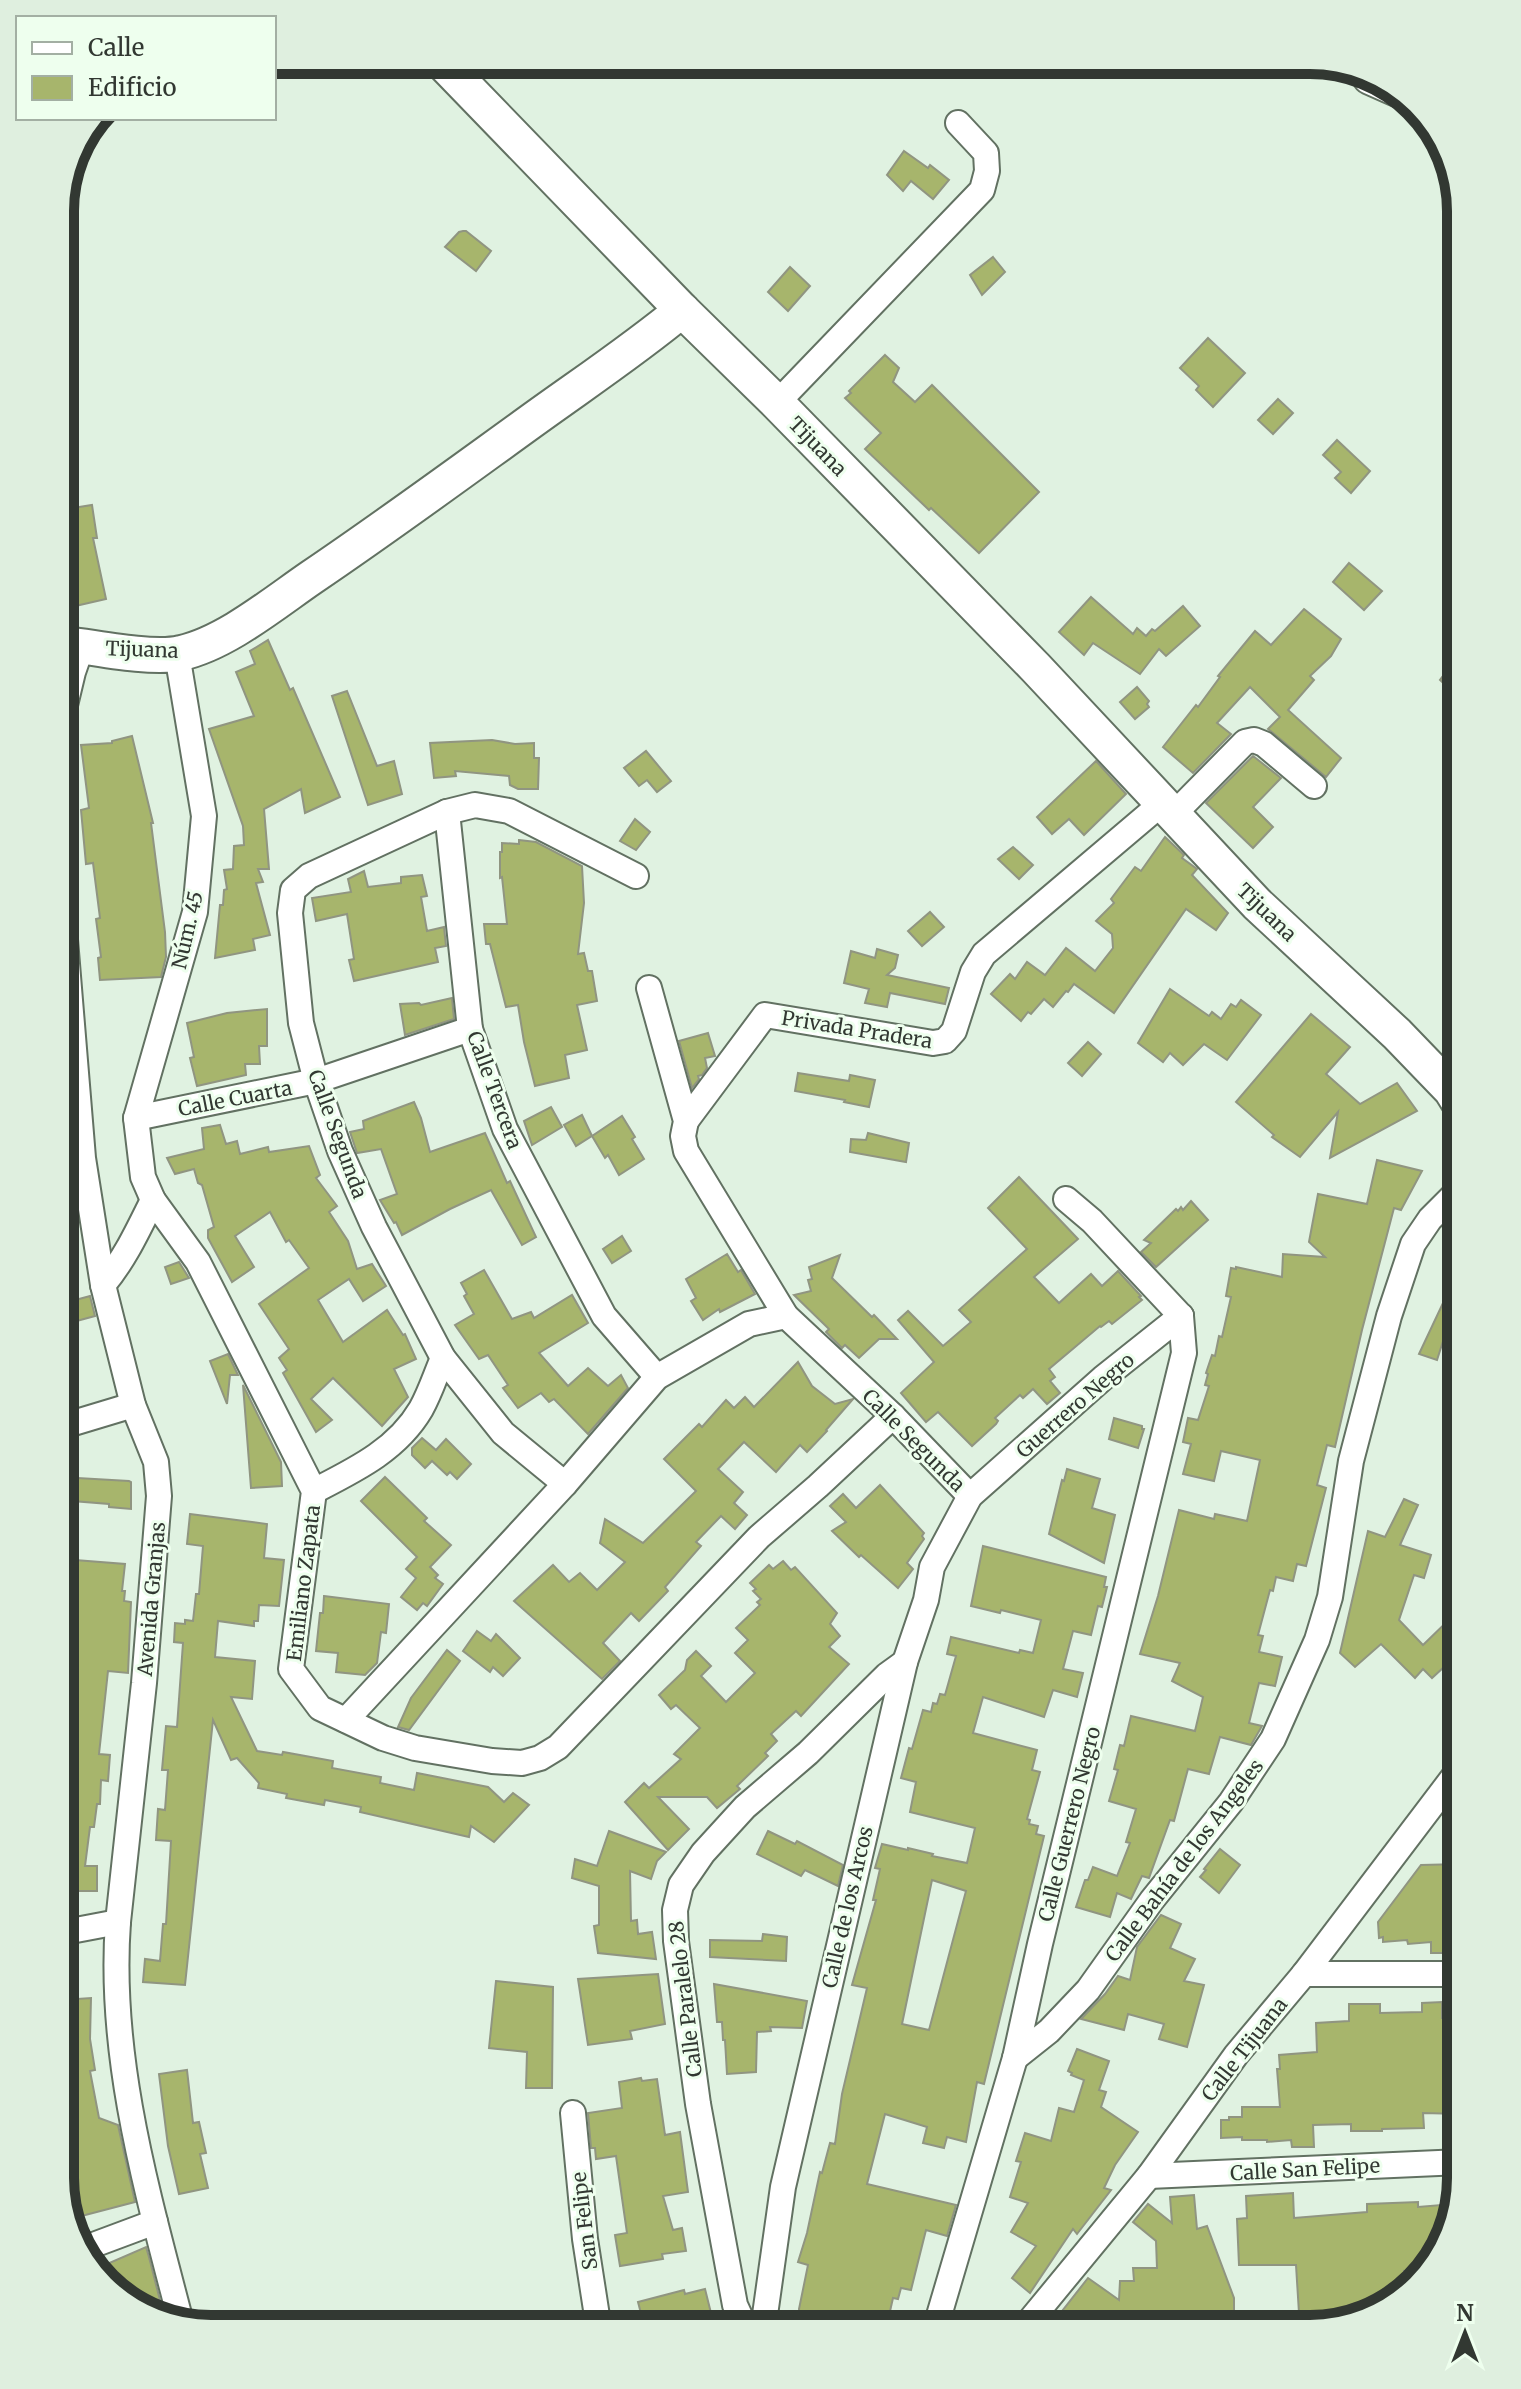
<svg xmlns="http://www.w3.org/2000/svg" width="1521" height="2389" font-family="Merriweather,serif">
	<rect width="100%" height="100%" fill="#e0f2e1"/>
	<!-- building -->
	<g fill="#a7b56c" stroke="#909581" stroke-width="2" fill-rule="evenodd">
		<path d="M904 151 928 168 930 165 949 180 933 199 911 181 903 191 887 175Z"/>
		<path d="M463 231H466L491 251 476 271 445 247 459 232Z"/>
		<path d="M993 257 1005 272 982 295 970 275Z"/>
		<path d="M790 267 810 286 788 311 768 292Z"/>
		<path d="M1208 338 1245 373 1213 407 1196 390 1199 386 1180 368Z"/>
		<path d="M885 355 899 368 893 382 915 402 932 385 1039 492 979 553 931 508 929 510 865 449 881 433 845 398 851 393 849 391Z"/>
		<path d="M1278 399 1293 413 1273 434 1258 420Z"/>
		<path d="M1337 440 1370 471 1351 493 1335 478 1341 472 1323 455Z"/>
		<path d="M92 505 97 538H93L106 599 71 607 60 560V510Z"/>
		<path d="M1349 563 1382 591 1364 610 1333 582Z"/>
		<path d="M1091 597 1133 634 1137 628 1146 636 1152 629 1155 631 1183 606 1200 626 1166 656 1159 649 1140 674 1093 643 1084 655 1059 632Z"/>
		<path d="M1304 609 1341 639 1331 656 1310 676 1314 680 1288 710 1341 758 1326 777 1268 729 1280 717 1250 687 1217 723 1231 734 1193 773 1163 747 1196 705 1198 707 1220 677 1218 676 1255 631 1271 645Z"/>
		<path d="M268 640 290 690 293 688 340 797 305 813 301 789 264 809 269 869H258L263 882 256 883 270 935 253 939 255 950 215 958 220 905H223L224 890 227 889 224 870 233 869 234 846 244 845 243 826 209 729 254 716 236 672 255 664 250 651Z"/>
		<path d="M1461 652V700L1440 680Z"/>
		<path d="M1137 687 1149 701 1147 704 1149 707 1135 719 1120 702Z"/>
		<path d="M347 691 377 766 394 761 402 794 368 805 332 696Z"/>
		<path d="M132 736 153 823H151L165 932 166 957 161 977 100 980 98 958 101 957 96 919 100 918 93 863 86 864 81 810 89 808 81 745 112 743V741Z"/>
		<path d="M492 740 515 744 534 743V758H539L538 789H518L510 785 509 776 455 771 456 776 434 778 430 743Z"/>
		<path d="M646 751 671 781 657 792 647 780 639 786 624 768Z"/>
		<path d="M1253 756 1281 778 1253 807 1273 827 1253 848 1206 803Z"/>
		<path d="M1096 761 1126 794 1084 835 1069 819 1052 834 1037 817Z"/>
		<path d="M635 819 650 832 636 850 620 841Z"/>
		<path d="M1165 837 1184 855 1182 858 1197 869 1192 875 1228 913 1216 930 1186 909 1114 1013 1074 984 1068 992 1066 991 1053 1007 1044 999 1031 1014 1028 1012 1021 1021 991 994 1010 974 1015 979 1027 962 1045 975 1066 948 1095 971 1113 948 1112 934 1096 921 1114 903 1111 899 1135 867 1141 871Z"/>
		<path d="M519 840 536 842 582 866 584 903 578 954 584 953 588 971H592L597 1001 577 1005 587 1050 565 1055 569 1078 535 1086 524 1042 518 1005 506 1007 490 944H486L484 924H507L502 877 500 878V852H502V843L519 844Z"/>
		<path d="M1013 847 1033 865 1019 879 998 859Z"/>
		<path d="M364 871 368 887 401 883V877L422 875 427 896 421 897 427 931 444 927 446 946 435 948 438 962 354 981 349 960 354 959 347 914 316 921 312 898 351 892 348 879Z"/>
		<path d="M930 912 944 927 922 946 908 931Z"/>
		<path d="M877 949 898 955 895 968 887 975 949 988 945 1004 890 993 887 1007 865 1003 869 989 844 983 851 951 875 958Z"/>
		<path d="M1170 989 1209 1016 1212 1012 1221 1019 1231 1004 1236 1007 1241 1000 1261 1015 1227 1060 1204 1044 1183 1065 1170 1053 1163 1062 1138 1043Z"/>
		<path d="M452 998 454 1019 405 1035 400 1004 419 1003 421 1005Z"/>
		<path d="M267 1009V1046H259L260 1064H245L246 1075 197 1086 190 1058 194 1057 187 1023 227 1013Z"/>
		<path d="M1311 1014 1350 1047 1326 1074 1360 1104 1397 1083 1417 1111 1330 1158 1338 1112 1300 1157 1272 1137 1274 1135 1236 1102Z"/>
		<path d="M708 1033 715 1056 705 1058 707 1068 702 1075 698 1076 699 1079 692 1088 679 1041Z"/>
		<path d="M1088 1042 1101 1054 1082 1076 1068 1063Z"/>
		<path d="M798 1073 849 1081 850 1075 875 1080 869 1107 844 1102 845 1100 795 1091Z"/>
		<path d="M414 1102 421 1118 430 1152 485 1133 507 1183 510 1181 536 1237 522 1245 491 1190 450 1209 402 1235 396 1222 394 1223 380 1200 397 1194 381 1149 357 1153 350 1132 364 1129 363 1121Z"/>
		<path d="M551 1107 562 1127 532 1145 524 1121Z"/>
		<path d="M582 1115 592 1136 622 1116 635 1137 632 1139 644 1159 619 1175 608 1155 605 1158 592 1136 576 1146 564 1125Z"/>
		<path d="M220 1125 226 1144 237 1141 240 1154 268 1147 269 1152 309 1146 320 1175 316 1178 337 1206 329 1212 348 1241 357 1269 372 1264 386 1286 363 1301 349 1279 318 1300 343 1342 387 1310 403 1335 405 1334 416 1359 394 1369 408 1397 382 1426 333 1378 311 1399 332 1420 316 1432 283 1373 287 1370 279 1358 289 1349 259 1304 309 1268 289 1240 286 1242 270 1212 235 1236 254 1267 232 1282 208 1238V1230L214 1227 202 1185 198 1183 194 1169 175 1174 167 1158 204 1149 202 1128Z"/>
		<path d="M868 1133 909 1143 906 1162 850 1152 851 1139 866 1140Z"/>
		<path d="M1377 1160 1422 1171 1401 1210 1394 1208 1362 1330 1335 1447 1327 1445 1317 1485 1326 1488 1306 1566 1297 1564 1293 1581 1276 1577 1273 1591 1270 1590 1258 1635 1263 1636 1259 1652 1282 1657 1275 1686 1259 1683 1249 1723 1262 1726 1251 1745 1220 1737 1209 1774 1188 1769 1174 1821 1170 1820 1149 1878 1142 1876 1131 1899 1117 1893 1110 1917 1076 1907 1085 1880H1088L1093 1867 1117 1876 1130 1843 1126 1842 1136 1809 1109 1801 1118 1770 1114 1769 1120 1745 1124 1746 1131 1716 1195 1731 1203 1697 1172 1681 1180 1663 1140 1654 1158 1596 1179 1510 1214 1519 1215 1514 1247 1521 1260 1460 1221 1451 1214 1481 1183 1474 1191 1444 1183 1442 1188 1418 1198 1420 1209 1386 1205 1385 1208 1374 1206 1373 1212 1355 1215 1356 1219 1336 1222 1337 1231 1297 1226 1296 1231 1268 1236 1269V1267L1282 1277 1283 1254 1325 1257 1309 1242 1318 1194 1367 1204Z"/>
		<path d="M1019 1177 1078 1239 1034 1277 1059 1303 1091 1274 1102 1286 1118 1271 1141 1296 1139 1297 1142 1300 1112 1324 1109 1321 1101 1327 1100 1326 1049 1369 1055 1377 1050 1381 1060 1393 1047 1404 1033 1389 1023 1398 1020 1395 995 1418 998 1421 996 1424 972 1446 938 1412 926 1422 901 1393 934 1362 898 1320 908 1311 943 1346 971 1322 959 1310 1027 1249 988 1208Z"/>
		<path d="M1191 1201 1208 1220 1156 1267 1141 1252 1151 1243 1144 1240 1176 1209 1178 1211 1181 1207 1183 1210Z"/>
		<path d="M622 1236 631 1251 612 1263 603 1249Z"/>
		<path d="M727 1254 738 1272 741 1270 755 1294 720 1312 719 1309 703 1320 691 1301 696 1298 686 1279Z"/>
		<path d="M840 1255 832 1278 872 1317 874 1315 897 1339H879L859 1358 845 1345 842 1348 826 1332 829 1329 794 1295 811 1291 808 1280 812 1279 809 1267Z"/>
		<path d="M179 1262 189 1278 171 1284 165 1267Z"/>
		<path d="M484 1270 512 1319 531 1312 534 1318 572 1295 588 1323 539 1353 568 1386 588 1368 608 1386 621 1375 628 1388 588 1434 554 1399 549 1402 541 1393 518 1408 503 1388 508 1385 488 1355 479 1359 455 1325 474 1314 464 1296 467 1294 461 1283Z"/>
		<path d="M90 1296 95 1316 73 1322 68 1302Z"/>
		<path d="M1443 1303 1454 1307 1437 1360 1419 1354Z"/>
		<path d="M228 1354 238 1375H230L227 1404 210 1361Z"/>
		<path d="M798 1362 812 1386 835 1404 853 1399 826 1430 827 1431 807 1452 800 1445 776 1472 744 1442 718 1469 743 1492 734 1503 747 1515 735 1529 721 1516 696 1542 701 1546 665 1587 668 1591 639 1621 631 1613 603 1643 620 1661 602 1679 514 1601 553 1565 569 1582 580 1573 597 1590 625 1562 600 1543 605 1519 643 1543 696 1491 664 1459 699 1424 702 1427 726 1400 734 1408 745 1397 754 1407Z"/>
		<path d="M243 1385 281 1462 282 1486 251 1488Z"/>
		<path d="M1114 1418 1142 1426V1429H1144L1138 1448 1109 1439Z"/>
		<path d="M422 1438 436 1450 446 1439 471 1464 457 1479 450 1472 447 1475 432 1461 425 1468 412 1455V1448Z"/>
		<path d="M1067 1469 1100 1479 1092 1508 1115 1515 1104 1563 1049 1534 1062 1480 1064 1481Z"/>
		<path d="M60 1477 129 1481 131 1482V1509L109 1507V1504L60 1500Z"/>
		<path d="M385 1477 427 1518 424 1521 451 1545 430 1567 438 1575 435 1578 443 1584 427 1606 423 1603 417 1610 401 1597 416 1578 406 1569 417 1557 361 1501Z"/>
		<path d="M880 1485 924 1533 922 1536 924 1539 907 1563 913 1569 898 1588 861 1555 859 1557 832 1531 846 1522 830 1506 843 1494 856 1508Z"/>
		<path d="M1404 1499 1418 1505 1400 1545 1431 1555 1424 1578 1414 1575 1399 1620 1423 1645 1461 1608V1687L1444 1667 1432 1678 1423 1669 1415 1678 1381 1644 1355 1667 1340 1653 1368 1531 1385 1537Z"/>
		<path d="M190 1514 267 1524 264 1558 284 1560 279 1606 259 1605 258 1621H254V1626L218 1621 215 1657 255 1661 252 1699 231 1697 257 1751 282 1755 283 1752 333 1761 332 1768 381 1777 380 1783 414 1790 417 1773 488 1787 504 1802 513 1793 529 1805 494 1842 471 1826 469 1837 360 1812 361 1807 325 1800 324 1805 286 1798 287 1794 258 1788 259 1783 237 1758 231 1760 213 1720 185 1985 143 1982 145 1959 160 1961 163 1924H166L171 1841 156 1840 158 1809 165 1810 168 1770H162L166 1726 177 1727 183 1643 174 1642 175 1623 185 1624V1620L193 1621 196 1594H199L203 1546 187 1544Z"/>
		<path d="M983 1546 1106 1577 1104 1587H1107L1102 1607 1098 1606 1091 1635 1073 1631 1063 1669 1083 1673 1077 1697 1053 1690 1044 1717 983 1697 973 1733 1037 1750 1032 1770 1040 1772 1027 1819 1030 1820 1029 1824 1038 1826 1036 1834 1044 1836 984 2084 977 2082 966 2142 947 2137 944 2148 923 2143 927 2127 885 2114 867 2184 956 2205 947 2236 926 2230 911 2290 901 2288 898 2299 893 2298 886 2329H801L799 2309 808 2265 798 2262 807 2233 820 2172 822 2173 830 2143 835 2144 842 2094 867 1988 852 1985 876 1900H873L880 1869 875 1868 882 1844 908 1850V1848L933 1854 932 1856 967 1863 975 1828 910 1812 916 1782 901 1778 909 1748 912 1749 923 1710 931 1712 933 1703 937 1704 940 1694 945 1695 956 1656 947 1654 951 1637 1019 1653 1020 1650 1033 1653 1041 1620 1001 1610 1000 1613 971 1606ZM932 1880 966 1891 929 2030 902 2024Z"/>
		<path d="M75 1560 125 1564 122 1591H125L124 1601 131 1602 128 1673 108 1671 99 1754 110 1755 108 1781 101 1780 100 1804H97L94 1827H90L85 1866H97V1891H66V1886H60V1810L66 1811 74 1750 63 1749 65 1722H63L69 1668H63Z"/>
		<path d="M783 1561 791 1570 795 1567 837 1613 830 1624 840 1636 829 1647 849 1664 801 1716 796 1711 771 1734 777 1741 765 1753 768 1756 737 1786 740 1789 717 1808 707 1797H658L689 1829 668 1850 625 1802 644 1783 649 1788 681 1759 674 1754 700 1728 676 1705 671 1709 659 1695 685 1670 687 1660 696 1651 711 1666 701 1676 726 1702 755 1673 735 1653 748 1640 736 1628 760 1605 757 1602 761 1599 753 1591 756 1589 750 1583 769 1565 773 1569Z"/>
		<path d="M324 1596 389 1604 386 1633 381 1632 377 1663 365 1675 336 1672 338 1653 316 1651 320 1613H323Z"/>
		<path d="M477 1631 491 1641 496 1634 520 1658 503 1676 493 1667 490 1672 463 1651Z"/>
		<path d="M447 1650 460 1661 409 1730 398 1727 411 1698Z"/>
		<path d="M609 1831 666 1852 657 1861 651 1879 630 1871 631 1921 637 1920 638 1934 652 1932 656 1959 598 1953 594 1926 599 1925V1886L572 1878 575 1859 597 1866Z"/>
		<path d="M768 1831 795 1844 797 1841 843 1865 838 1886 805 1870 801 1876 757 1854Z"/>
		<path d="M1220 1849 1240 1865 1219 1893 1200 1877 1206 1870 1204 1869Z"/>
		<path d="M1461 1864V1953H1431V1942L1408 1944 1407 1940 1383 1942V1937L1379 1938 1378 1922 1421 1865Z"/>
		<path d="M1161 1915 1181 1924 1170 1948 1195 1959 1184 1981 1204 1985 1187 2047 1159 2039 1164 2024 1128 2014 1124 2030 1081 2019 1105 1994 1118 1976 1130 1980 1137 1947Z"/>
		<path d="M763 1934 787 1937 786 1961 710 1957V1940L762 1941Z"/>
		<path d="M658 1974 665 2024 630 2031 632 2039 588 2045 578 1979Z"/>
		<path d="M496 1981 553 1987 552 2088H526L527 2052 489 2048Z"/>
		<path d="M714 1984 807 2001 802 2028 770 2027 771 2031 757 2032 756 2072 727 2074 725 2040H723L722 2022H717Z"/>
		<path d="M60 1986H77V1999L91 1998 90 2039 95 2070 90 2071 99 2118 118 2125 135 2202 70 2219 64 2193 68 2191 67 2180 75 2178 65 2134 60 2135Z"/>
		<path d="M1442 2002V2018H1461V2114L1423 2113 1424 2128 1382 2129V2131H1351V2124L1313 2125 1314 2147H1292L1291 2140 1267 2142V2140H1242V2137L1221 2138V2120H1229V2117H1242V2107H1280L1277 2069H1280L1279 2055 1317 2052 1316 2023 1349 2021V2004H1380V2013L1422 2012V2003Z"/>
		<path d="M1077 2049 1109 2061 1099 2090 1106 2092 1101 2107 1138 2132 1115 2165 1104 2188 1111 2190 1077 2234 1073 2229 1030 2293 1012 2278 1036 2246 1011 2232 1028 2203 1010 2197 1021 2162 1016 2161 1025 2133 1051 2141 1059 2108 1074 2112 1084 2080 1071 2075 1072 2073 1068 2071Z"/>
		<path d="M187 2070 193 2123 199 2122 206 2153 200 2154 208 2188 179 2194 168 2146 159 2074Z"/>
		<path d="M641 2078 642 2081 657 2079 665 2135 680 2132 688 2192 663 2196 673 2230 682 2228 686 2251 662 2254 663 2259 620 2266 615 2235 627 2233 616 2156 596 2159 595 2148H591L588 2113 622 2108 619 2082Z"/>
		<path d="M1293 2193 1294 2218 1367 2212V2204L1418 2202V2207L1453 2204 1436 2261 1421 2274 1404 2271 1405 2289 1377 2313 1328 2325V2313H1299L1296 2265H1239L1237 2219 1247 2218 1246 2196Z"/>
		<path d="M1194 2195 1197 2229 1207 2226 1234 2298V2323L1205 2325V2328L1048 2329 1088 2278 1119 2300 1120 2281H1134L1133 2268H1157L1156 2241 1133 2222 1148 2204 1172 2223 1170 2197Z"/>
		<path d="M146 2247 149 2257 164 2316 128 2304 121 2296 107 2264Z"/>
		<path d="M705 2289 711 2313 699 2317 702 2329H645L638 2302 684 2290 685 2294Z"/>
	</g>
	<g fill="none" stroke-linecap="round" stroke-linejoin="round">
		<defs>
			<g id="street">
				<path d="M777 403 982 190 987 171 986 153 958 123"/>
				<path d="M177 654 204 816 195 912 136 1118 143 1177 153 1200 198 1262 314 1491 291 1669 320 1708 383 1738 415 1748 492 1761 522 1763 540 1758 558 1747 759 1537 818 1486 893 1416"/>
				<path d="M60 726 73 672 82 646"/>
				<path d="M447 812 470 1029 505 1129 604 1316 657 1377"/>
				<path d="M1173 815 1245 742 1254 740 1264 744 1314 786"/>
				<path d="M60 879 83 1158 103 1285 133 1405 156 1462 159 1496 144 1683 118 1922C108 2058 147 2191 181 2322"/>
				<path d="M649 988 686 1121 683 1136 686 1151 786 1316 893 1416 970 1496"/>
				<path d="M136 1118 316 1081 470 1029"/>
				<path d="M686 1121 765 1015 933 1043 945 1041 954 1031 973 972 984 954 1161 804"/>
				<path d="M1066 1199 1092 1221 1181 1316"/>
				<path d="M103 1285C125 1259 138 1230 153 1200"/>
				<path d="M60 1427 133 1405"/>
				<path d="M565 1484 503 1433 443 1358 374 1227 340 1151 316 1081 301 1023 290 913 293 890 309 876 447 812 475 805 509 811 636 876"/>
				<path d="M314 1491C355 1470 397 1450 421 1409 430 1393 436 1374 443 1358"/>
				<path d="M346 1720 565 1484 657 1377 749 1324 786 1316"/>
				<path d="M60 1933 118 1922"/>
				<path d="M1304 1974H1461"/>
				<path d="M1015 2058 1049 2031 1088 1990 1152 1900 1231 1802 1273 1739 1317 1640 1330 1597 1351 1461 1389 1316 1413 1244 1430 1219 1461 1188"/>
				<path d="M573 2113 585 2239 599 2329"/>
				<path d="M1149 2176 1461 2162"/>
				<path d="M80 2250 155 2222"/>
				<path d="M746 2329 735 2305 698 2104 676 1941 675 1910 681 1885 703 1853 745 1807 808 1753 887 1675 905 1662"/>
				<path d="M763 2329 783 2187 905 1662 926 1600 932 1567 970 1496 1103 1378 1181 1316"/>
				<path d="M935 2329 1015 2058 1040 1944 1184 1353 1181 1316"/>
				<path d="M1023 2329 1149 2176 1236 2055 1304 1974 1461 1767"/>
			</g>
			<g id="secondary">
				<path d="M440 60 682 310 777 403 1036 668 1257 904 1397 1034 1451 1090 1461 1106"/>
				<path d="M1370 77 1397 89"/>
				<path d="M60 643C91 647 153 660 181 653 226 643 274 603 312 577 386 527 458 474 530 422 581 385 634 350 682 310"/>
				<path d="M1461 1223V1208"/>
			</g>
		</defs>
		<!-- street casing -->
		<use href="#street" stroke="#627162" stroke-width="28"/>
		<!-- secondary casing -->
		<use href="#secondary" stroke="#627162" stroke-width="38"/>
		<!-- street -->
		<use href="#street" stroke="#fff" stroke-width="24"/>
		<!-- secondary -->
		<use href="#secondary" stroke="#fff" stroke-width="34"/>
	</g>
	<g text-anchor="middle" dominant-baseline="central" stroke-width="6" stroke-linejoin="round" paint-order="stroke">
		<!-- street labels -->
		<g font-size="20" fill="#323832" stroke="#efe">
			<text transform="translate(818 446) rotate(46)">Tijuana</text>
			<text transform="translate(142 649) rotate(2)">Tijuana</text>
			<text transform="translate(1267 912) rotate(44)">Tijuana</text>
			<text transform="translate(187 930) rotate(-77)">Núm. 45</text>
			<text transform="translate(857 1029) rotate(9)">Privada Pradera</text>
			<text transform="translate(495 1090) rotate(70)">Calle Tercera</text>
			<text transform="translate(235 1098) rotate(-11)">Calle Cuarta</text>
			<text transform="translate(338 1134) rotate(70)">Calle Segunda</text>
			<text transform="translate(1075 1405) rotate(-41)">Guerrero Negro</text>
			<text transform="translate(914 1440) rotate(45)">Calle Segunda</text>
			<text transform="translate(303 1583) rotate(-83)">Emiliano Zapata</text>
			<text transform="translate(151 1599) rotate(-85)">Avenida Granjas</text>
			<text transform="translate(1069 1824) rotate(-76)">Calle Guerrero Negro</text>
			<text transform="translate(1184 1860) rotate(-53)">Calle Bahía de los Angeles</text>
			<text transform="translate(847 1907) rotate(-77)">Calle de los Arcos</text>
			<text transform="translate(685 1999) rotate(-97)">Calle Paralelo 28</text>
			<text transform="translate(1244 2049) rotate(-52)">Calle Tijuana</text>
			<text transform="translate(1305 2169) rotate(-3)">Calle San Felipe</text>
			<text transform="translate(584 2221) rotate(-97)">San Felipe</text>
		</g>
	</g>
	<!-- crop -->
	<path d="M0 0H1521V2389H0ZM211 74H1310A137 137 0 0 1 1447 211V2178A137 137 0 0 1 1310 2315H211A137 137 0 0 1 74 2178V211A137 137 0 0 1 211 74Z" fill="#dfefdf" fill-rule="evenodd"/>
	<path fill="none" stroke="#323832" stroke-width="10" d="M211 74H1310A137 137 0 0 1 1447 211V2178A137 137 0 0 1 1310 2315H211A137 137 0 0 1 74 2178V211A137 137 0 0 1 211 74Z"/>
	<!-- legend -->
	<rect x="16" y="16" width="260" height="104" fill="#eeffee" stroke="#a3afa3" stroke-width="2"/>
	<rect x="32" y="42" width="40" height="12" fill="#ffffff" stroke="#a3afa3" stroke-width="2"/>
	<text x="88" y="56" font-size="24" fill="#323832">Calle</text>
	<rect x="32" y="76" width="40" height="24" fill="#a7b56c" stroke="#a3afa3" stroke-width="2"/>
	<text x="88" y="96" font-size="24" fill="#323832">Edificio</text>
	<!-- north arrow -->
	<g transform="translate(1465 2333)" stroke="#eeffee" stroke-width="6" paint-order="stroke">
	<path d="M0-6L14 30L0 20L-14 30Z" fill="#323832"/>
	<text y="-12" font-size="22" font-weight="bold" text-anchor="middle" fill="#323832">N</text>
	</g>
</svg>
